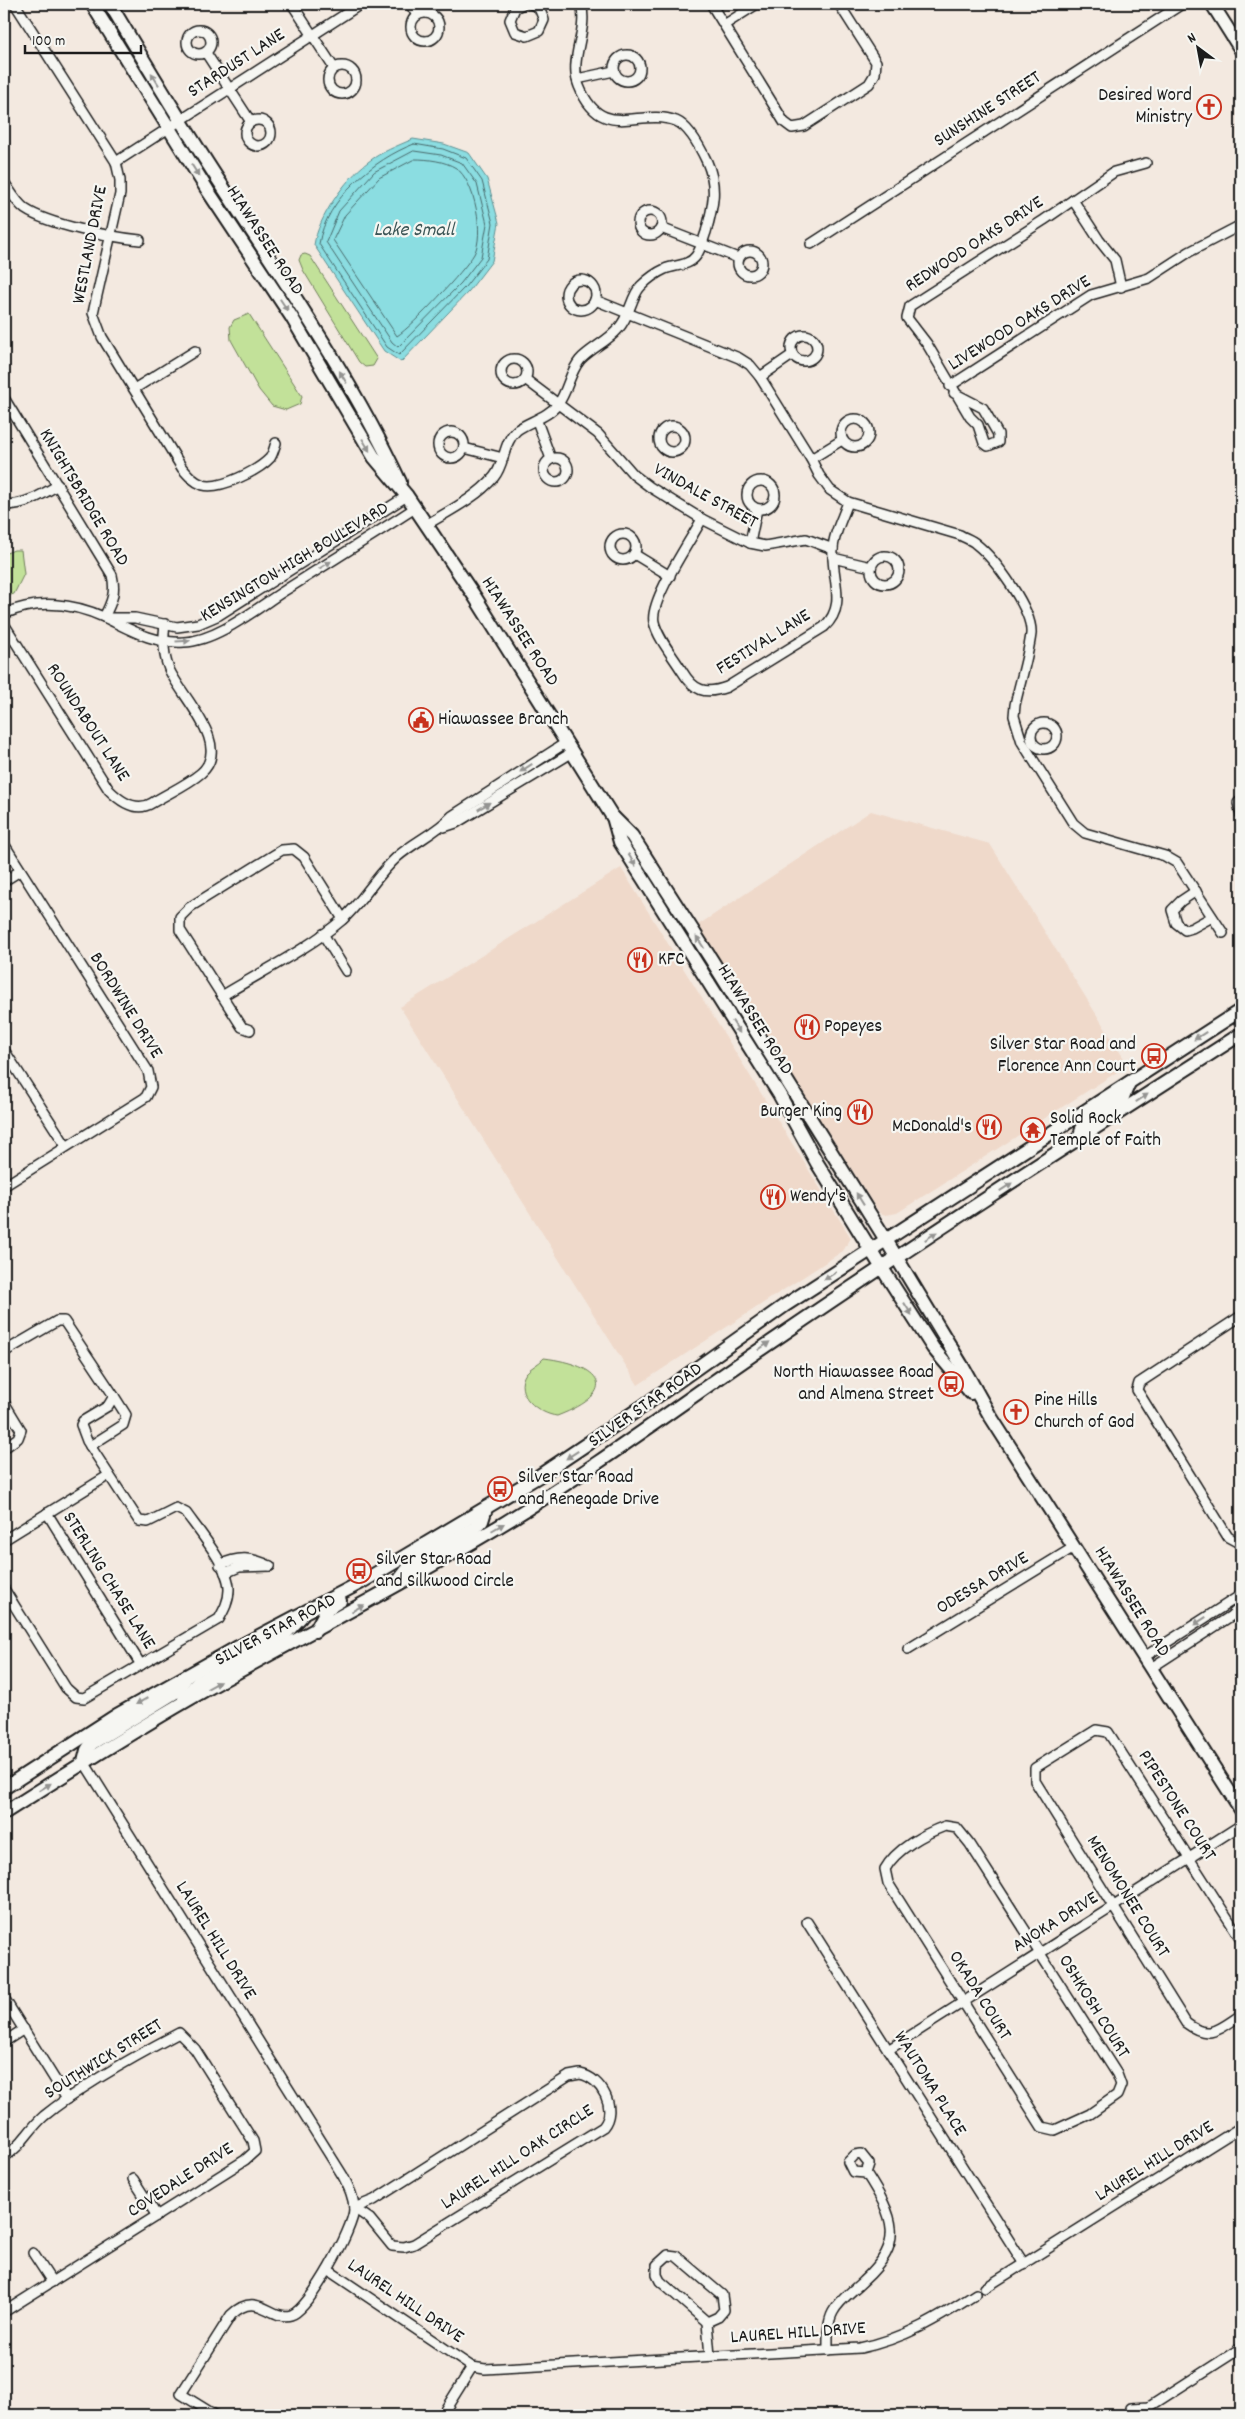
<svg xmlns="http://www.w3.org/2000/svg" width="1245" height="2419" font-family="Dekko,sans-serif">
	<rect width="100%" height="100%" fill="#f3e9e0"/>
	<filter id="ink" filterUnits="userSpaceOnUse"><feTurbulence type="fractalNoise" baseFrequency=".02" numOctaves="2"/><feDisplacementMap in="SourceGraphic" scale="10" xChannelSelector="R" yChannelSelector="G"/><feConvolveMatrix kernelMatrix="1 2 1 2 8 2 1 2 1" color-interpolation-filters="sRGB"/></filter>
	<g filter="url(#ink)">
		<!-- built -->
		<g fill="#efd9ca">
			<path d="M871 811 990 844 1128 1065 897 1213 886 1215 880 1213 872 1202 698 925Z"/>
			<path d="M621 868 851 1238 843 1251 638 1385 400 1007Z"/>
		</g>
		<!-- green -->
		<g fill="#c2e199" stroke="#6f7e5a">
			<path d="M305 254 310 256 377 359 373 366 365 367 359 362 303 270 299 260 301 255Z"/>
			<path d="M249 314 302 396 300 404 286 410 272 406 259 390 231 340 230 327 234 320Z"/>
			<path d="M14 550H21L24 574 14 594 4 597V554Z"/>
			<path d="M544 1358C601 1365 623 1391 557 1416 539 1414 512 1394 526 1373 531 1367 539 1364 544 1358Z"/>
		</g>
		<!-- water -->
		<path fill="#8bdde1" stroke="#5f9092" d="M413 139 444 144 469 153 487 179 499 223 492 261 469 291 401 362 384 351 314 245C318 218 345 179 368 162 381 152 397 146 413 139Z"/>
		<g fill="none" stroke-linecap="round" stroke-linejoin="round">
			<!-- shore -->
			<g stroke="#48696b" stroke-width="1">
				<path d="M414 144 443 149 466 158 482 181 493 223 487 259 465 287 399 355 387 347 319 244C326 199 374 159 414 144Z"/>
				<path d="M414 151 441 155 462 163 477 184 487 224 481 257 461 283 398 347 392 342 326 242 339 211 374 172Z"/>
				<path d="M415 159C428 159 445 161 456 168 475 181 485 235 474 254 464 271 413 326 397 336L333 240 345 215 379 178Z"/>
			</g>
			<defs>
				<g id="street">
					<path d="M15 4 116 162 120 180V194L93 313 102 337 182 468C188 475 194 482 203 485 220 490 259 470 270 458 273 454 274 448 276 443"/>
					<path d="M292 4 334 68"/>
					<path d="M410 4 417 15"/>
					<path d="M523 4 515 8 510 20 515 32 527 36 539 31 544 20 539 8 531 4"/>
					<path d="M711 4 784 122 792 128 804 126 869 84 875 74 876 62 839 4"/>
					<circle cx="425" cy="27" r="14"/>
					<path d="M724 25 757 4"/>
					<circle cx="199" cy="42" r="12"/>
					<path d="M206 53 251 122"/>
					<circle cx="627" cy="68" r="13"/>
					<circle cx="342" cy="80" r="14"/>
					<path d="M577 79 614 71"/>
					<circle cx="258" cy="133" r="13"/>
					<path d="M116 162 361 4"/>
					<path d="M4 182C10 191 16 202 25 209 49 225 111 237 140 240"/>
					<path d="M1073 200 1099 240 1115 260 1121 287"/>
					<circle cx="650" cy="223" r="12"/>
					<path d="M661 228 738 258"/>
					<path d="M811 244 1182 4"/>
					<circle cx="750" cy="263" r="12"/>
					<circle cx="581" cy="295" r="15"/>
					<path d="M595 300 739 358 750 365 760 377 811 459 819 475 830 490 848 502 960 535C965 538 972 540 976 544 995 559 1033 610 1031 634 1028 658 1020 682 1015 705L1014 716 1022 742 1073 823 1085 833 1165 856 1177 863 1223 933"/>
					<circle cx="804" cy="348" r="13"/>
					<circle cx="514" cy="372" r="13"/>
					<path d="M760 377 792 355"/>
					<path d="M525 379 598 434 634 475 650 487 702 519 750 543 765 546 806 539 833 549"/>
					<path d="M950 386 1091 295 1149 278 1189 252 1241 225"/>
					<path d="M134 389 195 351"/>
					<path d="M954 393 983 408 998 434V442L988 446 984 443 978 425 970 417 927 344 907 318 910 306 1044 220 1114 172 1146 163"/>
					<path d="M4 398 112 575C116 592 112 602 104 617"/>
					<circle cx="855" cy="433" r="14"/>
					<path d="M537 421 551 459"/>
					<circle cx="672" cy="439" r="13"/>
					<circle cx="451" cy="445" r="13"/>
					<path d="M464 448 503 458"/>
					<circle cx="556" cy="470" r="12"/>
					<path d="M811 459 842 440"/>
					<circle cx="761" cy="495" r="14"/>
					<path d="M4 505C25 505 40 496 58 485"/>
					<path d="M702 519C691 540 649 601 654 622 658 639 673 656 682 671 694 691 705 695 727 687L824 627C848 605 831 578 833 550 833 535 843 517 848 502"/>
					<path d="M426 525C449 511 476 498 494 477 505 464 503 442 517 430 530 421 548 417 558 404 568 391 569 373 580 360 591 348 607 342 618 329 630 317 631 296 641 286 648 279 656 273 665 269 675 265 689 266 696 256 701 249 703 240 706 232 713 207 718 187 707 162 701 149 690 127 676 121 639 107 602 143 579 86 568 59 589 31 581 4"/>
					<circle cx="623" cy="547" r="13"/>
					<path d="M750 543 757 509"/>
					<path d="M634 554 670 576"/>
					<circle cx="885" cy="570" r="14"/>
					<path d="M833 558 871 567"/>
					<path d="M4 614C37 599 73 603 106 618 131 630 154 644 184 642 217 641 257 608 284 591 328 563 372 536 415 508"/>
					<path d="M107 618H135L177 627 198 624 219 615 407 496"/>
					<path d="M4 624 109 790C120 801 136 813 152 803 168 793 187 785 201 773 233 745 181 697 169 669 163 655 163 639 165 624"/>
					<circle cx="1044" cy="736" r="13"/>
					<path d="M1241 800 1238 803 1241 815"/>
					<path d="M444 827 456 823 573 752"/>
					<path d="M4 844 148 1071 151 1087 146 1097 4 1186"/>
					<path d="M4 881 20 871"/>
					<path d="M1196 891 1181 901 1172 910 1176 923 1185 930 1192 928 1212 917"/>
					<path d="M323 934 346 971"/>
					<path d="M222 996C261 972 308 949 342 920 363 901 376 876 397 857 414 842 436 833 452 816L567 742"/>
					<path d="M250 1030 242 1027 180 930V917L190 907 282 850 294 849 304 857 343 919"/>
					<path d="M4 1050 66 1146"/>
					<path d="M1241 1316 1139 1383 1137 1390 1228 1537 1241 1544"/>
					<path d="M4 1352 57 1321H64L114 1396 108 1406 83 1421 81 1425 87 1441 139 1521 148 1522 176 1508 186 1513C199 1531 230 1568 229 1590 229 1601 224 1610 219 1619L84 1698 76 1697 66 1688 4 1589"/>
					<path d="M4 1402 21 1430 18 1438 4 1448"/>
					<path d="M90 1446 123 1425 126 1415 114 1396"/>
					<path d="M47 1513 141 1665"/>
					<path d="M4 1540 109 1475"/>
					<path d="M220 1565C238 1556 252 1557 270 1566"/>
					<path d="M225 1573 239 1567 270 1566"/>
					<path d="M908 1649 1074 1547"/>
					<path d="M1144 1657 1241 1595"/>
					<path d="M1151 1668 1231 1616 1241 1606"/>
					<path d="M84 1762 343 2176C348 2186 354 2197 354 2209 354 2228 309 2310 291 2315 270 2321 258 2289 231 2315L181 2394 215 2415"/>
					<path d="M945 1826 957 1828 970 1844 1117 2074 1121 2085 1117 2095 1090 2114 1055 2130 1042 2127 888 1883 885 1869C896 1849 924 1834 945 1826Z"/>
					<path d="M807 1922 1024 2264"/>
					<path d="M1241 1939 1108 1732 1096 1730 1035 1768V1781L1186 2023C1210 2041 1219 2029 1241 2015"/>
					<path d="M4 1998 67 2099"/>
					<path d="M4 2042 24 2029"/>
					<path d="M888 2050 1241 1825"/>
					<path d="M580 2074C602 2078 618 2109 603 2127L414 2244 404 2247 392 2246 370 2219 354 2208 374 2200 569 2076Z"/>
					<path d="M4 2157C22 2146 29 2129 44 2116 82 2085 135 2056 179 2033L195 2049 253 2141 255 2151 245 2160 4 2312"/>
					<path d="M133 2179 157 2216"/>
					<path d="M33 2253 52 2282"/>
					<path d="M668 2255 676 2256 722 2295 724 2310 718 2317 707 2322 660 2281 657 2275V2265Z"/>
					<path d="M328 2270 472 2367 485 2369 860 2348C904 2339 939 2318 976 2294"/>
					<path d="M985 2288 1241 2127"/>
					<path d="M707 2322 710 2356"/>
					<path d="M828 2350C828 2337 827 2323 833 2312 840 2299 853 2291 863 2281 906 2242 894 2217 866 2173L869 2164 861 2154 855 2155 848 2162 853 2172 866 2173"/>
					<path d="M1130 2408 1149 2407 1241 2348"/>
					<path d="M442 2415 472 2367"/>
				</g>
				<g id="secondary">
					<path d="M92 4 208 191 291 316 374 457 407 496 475 597 612 816 632 836 711 959 886 1240 961 1364 989 1414 1241 1810"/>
					<path d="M110 4C146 64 182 125 221 184 284 281 351 377 400 482"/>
					<path d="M1212 4 1241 50"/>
					<path d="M613 817 620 842 779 1094 817 1163 887 1276 933 1348 971 1393"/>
					<path d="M1079 1139 1084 1122 1123 1097 1129 1083"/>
					<path d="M397 1583 410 1566 476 1527 482 1521 486 1508"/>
					<path d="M315 1631 327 1609 340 1601"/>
					<path d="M184 1699 197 1683 287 1632 301 1617"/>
					<path d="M84 1762 87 1750 91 1744 176 1692 187 1676"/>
					<path d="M4 1788 117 1715 238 1647 360 1583 539 1476 642 1407 784 1306 1241 1010"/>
					<path d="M4 1813C70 1771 136 1729 205 1690 305 1634 408 1582 506 1522 601 1464 688 1398 780 1336 932 1232 1087 1133 1241 1034"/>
				</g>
			</defs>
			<!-- street casing -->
			<use href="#street" stroke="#1c1c1c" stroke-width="12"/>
			<!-- secondary casing -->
			<use href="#secondary" stroke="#1c1c1c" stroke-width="16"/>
			<!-- street -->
			<use href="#street" stroke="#f6f6f2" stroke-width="9"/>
			<!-- secondary -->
			<use href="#secondary" stroke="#f6f6f2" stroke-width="12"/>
		</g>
		<!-- one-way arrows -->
		<defs><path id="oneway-solid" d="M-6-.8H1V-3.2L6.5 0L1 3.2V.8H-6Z" transform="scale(1.25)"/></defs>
		<g fill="#949492">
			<use href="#oneway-solid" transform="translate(155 79) rotate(-122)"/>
			<use href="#oneway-solid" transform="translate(195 170) rotate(58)"/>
			<use href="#oneway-solid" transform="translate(284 305) rotate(57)"/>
			<use href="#oneway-solid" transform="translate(343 377) rotate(-120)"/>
			<use href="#oneway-solid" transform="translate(366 445) rotate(59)"/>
			<use href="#oneway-solid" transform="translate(325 565) rotate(-32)"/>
			<use href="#oneway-solid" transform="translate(183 641) rotate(-4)"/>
			<use href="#oneway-solid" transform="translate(526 768) rotate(147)"/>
			<use href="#oneway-solid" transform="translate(484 806) rotate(-31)"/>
			<use href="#oneway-solid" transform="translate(632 860) rotate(58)"/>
			<use href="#oneway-solid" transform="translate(700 942) rotate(-123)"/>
			<use href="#oneway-solid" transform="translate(736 1027) rotate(58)"/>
			<use href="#oneway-solid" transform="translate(1200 1036) rotate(147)"/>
			<use href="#oneway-solid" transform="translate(1142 1098) rotate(-33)"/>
			<use href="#oneway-solid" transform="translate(1006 1187) rotate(-33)"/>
			<use href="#oneway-solid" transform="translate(860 1199) rotate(-122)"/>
			<use href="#oneway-solid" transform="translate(931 1236) rotate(-33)"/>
			<use href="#oneway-solid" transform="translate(830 1276) rotate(148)"/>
			<use href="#oneway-solid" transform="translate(908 1309) rotate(58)"/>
			<use href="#oneway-solid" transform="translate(764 1346) rotate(-35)"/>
			<use href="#oneway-solid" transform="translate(572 1455) rotate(147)"/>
			<use href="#oneway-solid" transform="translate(498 1527) rotate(-30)"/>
			<use href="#oneway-solid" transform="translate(358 1608) rotate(-28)"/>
			<use href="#oneway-solid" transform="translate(1200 1621) rotate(147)"/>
			<use href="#oneway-solid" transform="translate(214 1685) rotate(-28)"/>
			<use href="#oneway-solid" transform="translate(142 1701) rotate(150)"/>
			<use href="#oneway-solid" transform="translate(45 1787) rotate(-32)"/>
		</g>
	</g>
	<!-- icons -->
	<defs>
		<symbol id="church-ring" viewBox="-11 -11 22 22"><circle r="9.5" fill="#f6f6f2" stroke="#c8321e" stroke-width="1.5"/><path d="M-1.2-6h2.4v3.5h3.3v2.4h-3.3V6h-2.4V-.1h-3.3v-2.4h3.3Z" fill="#c8321e"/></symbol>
		<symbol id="civic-ring" viewBox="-11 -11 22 22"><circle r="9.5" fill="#f6f6f2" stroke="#c8321e" stroke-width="1.5"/><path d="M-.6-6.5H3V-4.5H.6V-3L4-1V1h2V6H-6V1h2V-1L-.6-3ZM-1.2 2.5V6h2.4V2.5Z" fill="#c8321e"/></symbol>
		<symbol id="restaurant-ring" viewBox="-11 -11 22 22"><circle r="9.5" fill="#f6f6f2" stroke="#c8321e" stroke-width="1.5"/><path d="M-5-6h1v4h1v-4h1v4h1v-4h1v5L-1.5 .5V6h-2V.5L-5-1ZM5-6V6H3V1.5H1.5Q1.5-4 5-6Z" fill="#c8321e"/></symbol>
		<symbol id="bus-ring" viewBox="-11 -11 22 22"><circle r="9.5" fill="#f6f6f2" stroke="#c8321e" stroke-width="1.5"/><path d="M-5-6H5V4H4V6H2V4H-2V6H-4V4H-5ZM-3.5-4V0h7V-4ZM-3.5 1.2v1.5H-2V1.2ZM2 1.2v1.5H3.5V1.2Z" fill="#c8321e"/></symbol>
		<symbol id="temple-ring" viewBox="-11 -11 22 22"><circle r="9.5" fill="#f6f6f2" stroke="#c8321e" stroke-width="1.5"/><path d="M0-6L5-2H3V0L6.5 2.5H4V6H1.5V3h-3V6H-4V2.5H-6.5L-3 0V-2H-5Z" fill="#c8321e"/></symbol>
	</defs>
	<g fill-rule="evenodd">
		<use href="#church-ring" x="1195" y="93" width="28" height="28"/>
		<use href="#civic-ring" x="407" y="706" width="28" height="28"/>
		<use href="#restaurant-ring" x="626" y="946" width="28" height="28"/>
		<use href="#restaurant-ring" x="793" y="1013" width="28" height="28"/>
		<use href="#bus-ring" x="1140" y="1042" width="28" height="28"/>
		<use href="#restaurant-ring" x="846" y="1098" width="28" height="28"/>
		<use href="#restaurant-ring" x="975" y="1113" width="28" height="28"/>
		<use href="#temple-ring" x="1019" y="1116" width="28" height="28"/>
		<use href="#restaurant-ring" x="759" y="1183" width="28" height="28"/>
		<use href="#bus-ring" x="937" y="1370" width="28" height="28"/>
		<use href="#church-ring" x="1002" y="1398" width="28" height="28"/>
		<use href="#bus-ring" x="486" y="1475" width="28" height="28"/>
		<use href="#bus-ring" x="345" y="1557" width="28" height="28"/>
	</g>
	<g text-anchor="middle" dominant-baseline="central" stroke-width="4.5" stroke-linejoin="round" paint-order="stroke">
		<!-- street labels -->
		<g font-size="19" fill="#1c1c1c" stroke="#f6f6f2">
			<text transform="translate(237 64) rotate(-33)">STARDUST LANE</text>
			<text transform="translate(988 110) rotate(-33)">SUNSHINE STREET</text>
			<text transform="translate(264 241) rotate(57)">HIAWASSEE ROAD</text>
			<text transform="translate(91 245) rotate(-79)">WESTLAND DRIVE</text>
			<text transform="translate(975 245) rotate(-33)">REDWOOD OAKS DRIVE</text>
			<text transform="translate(1020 324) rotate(-32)">LIVEWOOD OAKS DRIVE</text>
			<text transform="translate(705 497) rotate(29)">VINDALE STREET</text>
			<text transform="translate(83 498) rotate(59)">KNIGHTSBRIDGE ROAD</text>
			<text transform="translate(295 563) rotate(-31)">KENSINGTON HIGH BOULEVARD</text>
			<text transform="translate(519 632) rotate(57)">HIAWASSEE ROAD</text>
			<text transform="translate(764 643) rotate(-32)">FESTIVAL LANE</text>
			<text transform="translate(87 723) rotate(57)">ROUNDABOUT LANE</text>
			<text transform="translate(125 1006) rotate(58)">BORDWINE DRIVE</text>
			<text transform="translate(754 1020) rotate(58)">HIAWASSEE ROAD</text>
			<text transform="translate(646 1406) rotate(-35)">SILVER STAR ROAD</text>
			<text transform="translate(108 1581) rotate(58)">STERLING CHASE LANE</text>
			<text transform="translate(983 1584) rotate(-31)">ODESSA DRIVE</text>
			<text transform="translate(1131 1602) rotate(58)">HIAWASSEE ROAD</text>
			<text transform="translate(276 1631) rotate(-28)">SILVER STAR ROAD</text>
			<text transform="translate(1176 1806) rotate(57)">PIPESTONE COURT</text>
			<text transform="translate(1127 1897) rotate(58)">MENOMONEE COURT</text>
			<text transform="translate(1056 1923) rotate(-32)">ANOKA DRIVE</text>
			<text transform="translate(215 1941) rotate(58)">LAUREL HILL DRIVE</text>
			<text transform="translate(979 1996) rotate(58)">OKADA COURT</text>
			<text transform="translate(1093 2007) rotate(58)">OSHKOSH COURT</text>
			<text transform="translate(104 2060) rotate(-32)">SOUTHWICK STREET</text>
			<text transform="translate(929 2084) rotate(58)">WAUTOMA PLACE</text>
			<text transform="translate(518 2158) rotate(-33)">LAUREL HILL OAK CIRCLE</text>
			<text transform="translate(1155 2162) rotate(-32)">LAUREL HILL DRIVE</text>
			<text transform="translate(181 2181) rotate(-33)">COVEDALE DRIVE</text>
			<text transform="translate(405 2302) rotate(34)">LAUREL HILL DRIVE</text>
			<text transform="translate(798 2334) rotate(-4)">LAUREL HILL DRIVE</text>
		</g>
		<!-- poi labels -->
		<g font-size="19" fill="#1c1c1c" stroke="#f6f6f2" text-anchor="start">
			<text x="1192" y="96" text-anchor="end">Desired Word<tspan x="1192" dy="22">Ministry</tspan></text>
			<text x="438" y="720">Hiawassee Branch</text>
			<text x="658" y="960">KFC</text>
			<text x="824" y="1027">Popeyes</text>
			<text x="1136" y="1045" text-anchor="end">Silver Star Road and<tspan x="1136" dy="22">Florence Ann Court</tspan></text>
			<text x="842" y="1112" text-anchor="end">Burger King</text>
			<text x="1050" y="1119">Solid Rock<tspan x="1050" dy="22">Temple of Faith</tspan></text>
			<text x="972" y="1127" text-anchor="end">McDonald's</text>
			<text x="790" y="1197">Wendy's</text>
			<text x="934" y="1373" text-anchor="end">North Hiawassee Road<tspan x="934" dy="22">and Almena Street</tspan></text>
			<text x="1034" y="1401">Pine Hills<tspan x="1034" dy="22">Church of God</tspan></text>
			<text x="518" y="1478">Silver Star Road<tspan x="518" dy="22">and Renegade Drive</tspan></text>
			<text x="376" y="1560">Silver Star Road<tspan x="376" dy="22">and Silkwood Circle</tspan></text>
		</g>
		<!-- water labels -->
		<g font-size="20" font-style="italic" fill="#3d5657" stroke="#f6f6f2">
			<text x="414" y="231">Lake Small</text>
		</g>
	</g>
	<!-- margin -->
	<rect width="1245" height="2419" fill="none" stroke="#f6f6f2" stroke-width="20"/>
	<rect x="10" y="10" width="1225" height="2399" fill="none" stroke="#1c1c1c" stroke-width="2" filter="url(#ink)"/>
	<!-- north arrow -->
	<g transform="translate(1198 48) rotate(328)" stroke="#f6f6f2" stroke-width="4" paint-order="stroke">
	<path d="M0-4L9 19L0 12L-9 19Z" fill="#1c1c1c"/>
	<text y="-8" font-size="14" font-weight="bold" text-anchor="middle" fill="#1c1c1c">N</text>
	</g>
	<!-- scale -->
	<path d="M25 45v8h116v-8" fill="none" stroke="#1c1c1c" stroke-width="2.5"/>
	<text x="32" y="45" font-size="15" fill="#1c1c1c" stroke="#f6f6f2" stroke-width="4" paint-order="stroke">100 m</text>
</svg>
